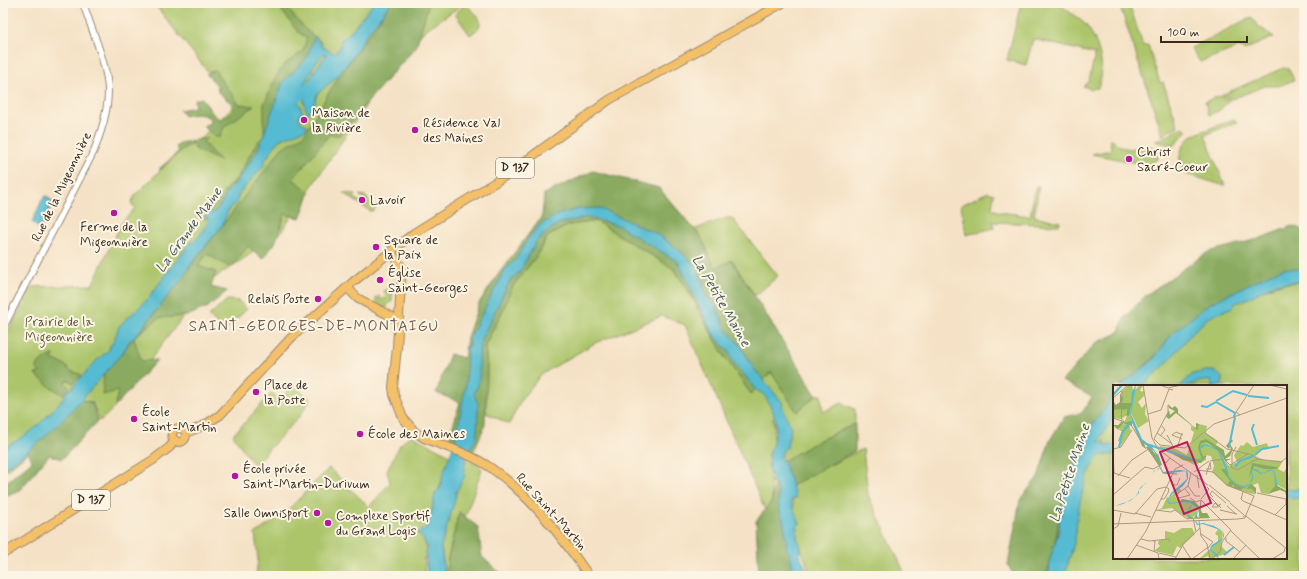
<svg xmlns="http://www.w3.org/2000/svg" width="1307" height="579" font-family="Mynerve,sans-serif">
	<rect width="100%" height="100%" fill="#fcf5e5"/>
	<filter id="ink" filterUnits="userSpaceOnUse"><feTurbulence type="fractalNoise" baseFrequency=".025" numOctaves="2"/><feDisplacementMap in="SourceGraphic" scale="8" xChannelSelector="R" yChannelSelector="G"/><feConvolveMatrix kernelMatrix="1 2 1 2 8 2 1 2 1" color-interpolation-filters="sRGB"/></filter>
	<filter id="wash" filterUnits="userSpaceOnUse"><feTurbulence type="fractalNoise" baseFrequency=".012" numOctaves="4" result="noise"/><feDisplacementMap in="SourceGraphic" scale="16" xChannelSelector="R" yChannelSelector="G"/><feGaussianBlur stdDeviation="0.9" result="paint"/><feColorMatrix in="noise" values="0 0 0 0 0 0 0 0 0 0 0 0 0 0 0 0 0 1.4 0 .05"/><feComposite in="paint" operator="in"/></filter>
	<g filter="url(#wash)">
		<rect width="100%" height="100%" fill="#f5e2c6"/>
		<!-- green -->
		<g fill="#acc56b" stroke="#747844">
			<path d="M116 3H465L425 30 387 74 279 235 210 281 114 408 100 421 92 402 81 400 56 430 3 473V341L32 287 92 285 121 224 135 208 131 203 136 194 181 150 201 138 234 105 156 6Z"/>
			<path d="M1021 3H1060C1066 11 1076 16 1084 23 1098 38 1107 69 1098 88L1091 89 1083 86 1089 81 1095 54 1033 39 1026 65 1007 60Z"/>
			<path d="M1119 3H1129L1143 46 1148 45 1160 83 1163 82 1178 126 1170 130 1163 136Z"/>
			<path d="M466 4C478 17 489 23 470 35L455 14Z"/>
			<path d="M1251 17 1258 26 1274 37 1244 50 1239 47 1200 62 1191 48Z"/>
			<path d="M1283 68 1289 69 1294 80 1279 86H1265L1232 99 1222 95Z"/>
			<path d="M1219 96 1230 100 1220 110 1209 115 1205 102Z"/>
			<path d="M1234 119 1237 122 1205 135 1225 186 1186 174C1175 161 1180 147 1191 136Z"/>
			<path d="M1184 127 1187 130 1174 146C1168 143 1161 144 1155 140 1167 139 1172 131 1184 127Z"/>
			<path d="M1110 138C1130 157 1133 144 1154 147L1158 153V159L1148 165 1092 154 1111 150Z"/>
			<path d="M1036 186H1039L1034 216 1060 222 1059 225 993 222 994 228 966 235 961 205 988 192 994 194 992 209 1000 212 1030 216Z"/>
			<path d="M343 193 356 194 354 198 363 204 366 200 359 195 365 196 376 207 373 211H370Z"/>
			<path d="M727 218H732L778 276 755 296 732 260 715 268 701 237 695 229Z"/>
			<path d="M596 221 674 269 678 276 681 274 698 311 717 343 729 351 771 372 797 412 816 395H821L823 412 842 403 855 409V424L822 439 783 461 773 417 774 430 773 446 768 456 772 501 765 510 685 325 662 316 595 343 542 374 523 397 509 424 486 413 487 368 485 345 504 308 513 286 535 258 548 236 569 225Z"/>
			<path d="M1304 282V576H1046L1053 553 1064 493 1087 431 1114 398V558H1286V386H1124L1195 318 1255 292 1284 283Z"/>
			<path d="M393 284 392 302 388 304 386 309 376 302V298L379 296 381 300 387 296 384 291Z"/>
			<path d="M227 300 238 301 247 309 225 330 217 325 209 316Z"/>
			<path d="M292 385 311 399 299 417 254 465 233 435 272 393 281 400Z"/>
			<path d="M410 435 450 455 426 529 425 560 422 558 425 561 424 576H256L258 559 255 534 285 513 329 468 369 507 390 483 387 470 400 445Z"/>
			<path d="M863 449 868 495 906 576H811L797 538 791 484Z"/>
			<path d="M466 460 478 465 482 469 465 517 459 512 448 558 447 570 444 572 441 545Z"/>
		</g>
		<!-- forest -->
		<g fill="#89aa5f" stroke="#626a3e">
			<path d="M276 3H283L304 28 322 43 266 140 213 219H203L207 210C221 203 216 202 225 191 228 186 232 184 236 179 246 166 251 146 264 136V104L277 75 285 64 303 51 307 38 298 32Z"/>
			<path d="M391 3H429L416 47 366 103 341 135H329L293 179 310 192 300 218 285 214 275 243 263 259 248 246 231 268 207 254 198 266 216 272 211 287 227 291 208 307 187 316 159 318 139 333 282 148 304 135 334 84Z"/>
			<path d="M215 70C222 83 231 92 239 104L254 106 224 127 220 137H216L203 126 212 122C207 112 194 114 184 116L180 110 195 107 194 100 202 98 213 114 221 120 233 111 232 104 218 92 217 85 206 74Z"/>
			<path d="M207 138 203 142 220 161 195 149 193 143 187 145 161 169H159L178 152 176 146 179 143Z"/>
			<path d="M593 171 659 188 701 237 715 268 732 260 816 395 797 412 771 372 751 394 726 359 690 293 674 269 596 221 569 225 548 236 535 258 513 286 504 308 485 345 487 368 485 425 473 453 448 443 460 402 436 393 450 354 464 358 467 337 479 303 500 272 542 216 544 194Z"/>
			<path d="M1292 226 1304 230V282L1284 283 1256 292 1195 318 1124 386H1114V398L1087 431 1064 493 1053 553 1046 576H1014L1008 565 1020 500 1038 477 1050 440 1064 417 1082 413 1092 397 1062 381 1096 343 1118 333 1125 317 1146 295 1208 252 1258 239Z"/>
			<path d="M134 338 141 361 157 360 115 406 118 391 102 395 104 373Z"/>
			<path d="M52 355H54L52 359 65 365 71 371 82 375 73 383 68 380 65 383 70 388 64 395 50 387 35 374 40 373 37 368 38 364Z"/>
			<path d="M80 399 92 403 98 421 62 459 49 455 19 491 3 498V485L32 461 28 450 53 429Z"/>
			<path d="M855 424V451L789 487 802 576H759L756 521 772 501 775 473 783 461 822 439Z"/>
			<path d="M459 512 478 527 482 557 504 576H446L448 558Z"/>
		</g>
		<!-- water -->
		<g fill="#54bbd2" stroke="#487278">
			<path d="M374 3H391L369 31 351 59 336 78 317 94 314 106 308 113C295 95 315 70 326 55L324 53 315 64 299 94V103L303 113 298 117 302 123 307 125 306 129 279 140 265 160V164L239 194 235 205 230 207 222 226 190 265 182 279 133 339 130 340 123 352C87 394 49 440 3 469 3 463 1 455 4 450 6 445 17 441 21 438 39 427 52 411 66 395L65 391H69L96 361 110 349 109 347 114 341 119 326 146 301 189 244C200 238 204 230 209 219L206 217 207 214 215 212 224 200 226 193 234 185 258 150 283 82 306 59 315 36 322 47 334 53 340 48 341 39 345 38Z"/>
			<path d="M47 196 53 202 42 226 37 227 32 222 43 198Z"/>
			<path d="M599 208 657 234 679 250 694 264 702 280 706 296 716 306 725 328 739 344 755 370 783 403 782 406 791 428 787 445 788 447 784 449 780 458 784 462 796 498 792 499 791 502 800 524 796 527 799 529 797 531V538L801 546 800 555 809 576H795L790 571C792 564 792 554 786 549 788 536 783 520 779 508 777 501 780 493 776 486 775 484 773 483 771 482L773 479C761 460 777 443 776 423 776 416 768 400 764 395 761 392 756 391 754 388 749 380 743 373 737 367 732 362 730 354 727 348L724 347 711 331 678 262 619 226 588 217 558 224 537 240 519 273 510 280 481 340C477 355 481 370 478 385 477 388 475 390 474 394L478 404 477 437 468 453 464 469 465 476C461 480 460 489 455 492L456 496 441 547 445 576H427L426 550 428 549 422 537 417 533 426 528 432 510 435 493 440 489 443 474 456 438 466 383 467 346 469 347V339L504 271 516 259 529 237 541 224 559 214 580 209Z"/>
			<path d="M1285 268 1304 270V281L1274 284 1251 297 1234 304 1233 307 1208 318 1191 334 1167 363 1142 386H1120L1152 361 1173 333 1209 304 1271 273Z"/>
			<path d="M1206 371H1214L1222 377 1223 383 1221 386H1212L1211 381C1203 379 1191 386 1180 386L1193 374Z"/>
			<path d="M1114 391V416L1098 442 1104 441 1105 446 1114 445V455H1101C1086 465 1076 515 1076 532 1075 545 1067 563 1065 576H1049L1050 559 1059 530V523L1067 489 1075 466 1087 443 1085 440 1090 428 1108 404Z"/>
			<path d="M1304 484V495L1294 499 1286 497V489L1295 490Z"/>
		</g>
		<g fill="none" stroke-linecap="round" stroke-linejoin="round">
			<!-- river -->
			<path stroke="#54bbd2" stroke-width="10" d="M289 104 316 81"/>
		</g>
	</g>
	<g filter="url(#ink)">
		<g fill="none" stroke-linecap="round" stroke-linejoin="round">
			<defs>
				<path id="minor" d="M3 328 94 151C101 132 108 112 108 91 108 66 91 28 83 3"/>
				<g id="major">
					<path d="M391 251 402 268 397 347 393 387 394 395 403 418 415 432 424 438C446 447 471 454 491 468 530 495 562 537 589 576"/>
					<path d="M347 287 357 298 398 320"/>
					<circle cx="179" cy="435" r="7"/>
					<path d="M186 433 203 426 220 415 291 338 353 282 414 233 505 176 609 100 783 3"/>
					<path d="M3 554 153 460 170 447 175 440"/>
				</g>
			</defs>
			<!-- minor casing -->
			<use href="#minor" stroke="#988672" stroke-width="8"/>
			<!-- major casing -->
			<use href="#major" stroke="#988672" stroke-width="10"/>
			<!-- minor -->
			<use href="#minor" stroke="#fff" stroke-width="6"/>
			<!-- major -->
			<use href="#major" stroke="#f4c16a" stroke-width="8"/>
		</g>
	</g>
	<!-- markers -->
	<g fill="#b5179e" stroke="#fcf5e5" stroke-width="1.5">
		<circle cx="304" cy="120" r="4"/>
		<circle cx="415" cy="130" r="4"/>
		<circle cx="1129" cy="159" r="4"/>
		<circle cx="362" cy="200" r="4"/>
		<circle cx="114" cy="213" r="4"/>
		<circle cx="376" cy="247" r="4"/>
		<circle cx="380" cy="280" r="4"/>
		<circle cx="318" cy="299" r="4"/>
		<circle cx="256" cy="392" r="4"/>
		<circle cx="134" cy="419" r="4"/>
		<circle cx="360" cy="434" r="4"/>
		<circle cx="235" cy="476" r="4"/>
		<circle cx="317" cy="513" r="4"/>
		<circle cx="328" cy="523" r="4"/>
	</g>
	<g text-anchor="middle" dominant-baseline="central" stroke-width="4" stroke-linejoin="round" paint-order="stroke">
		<!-- shield labels -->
		<g fill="#fcf5e5" stroke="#75675a" stroke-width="1">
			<rect x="496" y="158" width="38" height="20" rx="3"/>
			<rect x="72" y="490" width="38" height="20" rx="3"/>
		</g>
		<g font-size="12" font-weight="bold" fill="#3b2a1e">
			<text x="515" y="168">D 137</text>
			<text x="91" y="500">D 137</text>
		</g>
		<!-- poi labels -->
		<g font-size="13" fill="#3b2a1e" stroke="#fcf5e5" text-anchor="start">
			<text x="312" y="113">Maison de<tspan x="312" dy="15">la Rivière</tspan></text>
			<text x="423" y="123">Résidence Val<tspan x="423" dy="15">des Maines</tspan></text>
			<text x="1137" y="152">Christ<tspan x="1137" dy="15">Sacré-Coeur</tspan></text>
			<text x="370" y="200">Lavoir</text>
			<text x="114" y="227" text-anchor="middle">Ferme de la<tspan x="114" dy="15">Migeonnière</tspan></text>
			<text x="384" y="240">Square de<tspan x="384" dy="15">la Paix</tspan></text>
			<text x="388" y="273">Église<tspan x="388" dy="15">Saint-Georges</tspan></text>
			<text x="310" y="299" text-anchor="end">Relais Poste</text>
			<text x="264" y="385">Place de<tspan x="264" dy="15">la Poste</tspan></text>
			<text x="142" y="412">École<tspan x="142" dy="15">Saint-Martin</tspan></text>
			<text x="368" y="434">École des Maines</text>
			<text x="243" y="469">École privée<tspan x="243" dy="15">Saint-Martin-Durivum</tspan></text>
			<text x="309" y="513" text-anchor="end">Salle Omnisport</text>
			<text x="336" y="516">Complexe Sportif<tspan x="336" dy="15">du Grand Logis</tspan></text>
		</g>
		<!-- street labels -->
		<g font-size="13" fill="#3b2a1e" stroke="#fcf5e5">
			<text transform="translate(62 187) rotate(-64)">Rue de la Migeonnière</text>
			<text transform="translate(551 512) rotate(48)">Rue Saint-Martin</text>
		</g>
		<!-- park labels -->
		<g font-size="13" fill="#5d5835" stroke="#fcf5e5">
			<text x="59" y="322">Prairie de la<tspan x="59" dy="15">Migeonnière</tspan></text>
		</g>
		<!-- water labels -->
		<g font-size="14" font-style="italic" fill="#445d5d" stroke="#fcf5e5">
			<text transform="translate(189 230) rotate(-54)">La Grande Maine</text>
			<text transform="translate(721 301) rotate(60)">La Petite Maine</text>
			<text transform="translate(1070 473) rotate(-72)">La Petite Maine</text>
		</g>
		<!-- quarter labels -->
		<g font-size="15" letter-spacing="1" fill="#745a48" stroke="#fcf5e5">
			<text x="314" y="327">SAINT-GEORGES-DE-MONTAIGU</text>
		</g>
	</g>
	<!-- overview -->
	<g transform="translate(1113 385)">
		<rect width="174" height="174" fill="#f5e2c6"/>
		<path d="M16 0H19L20 5 17 29 19 36 12 43 16 42 18 46 7 62 10 45 5 43 11 39 14 30 8 34 0 33V26L10 13 8 7ZM27 0H30L27 5 29 7 31 5V11L25 17 29 23 33 18 32 29 36 36 25 43 18 28 21 6ZM86 39 94 41 93 48 105 56 103 60 93 58 105 66 116 81 124 77 121 70 128 60 130 61 134 57 140 62 154 58 156 64 148 65 142 71 151 75 170 76 165 84 171 87 174 82V105L165 100 155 109 148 108 145 98 140 100 142 108 140 109 125 105 114 101 99 87 101 81 98 71 93 70V75L82 80 46 63 47 61 61 63 74 70 81 47 78 45V41L85 44ZM66 103 69 106 62 111 66 116 76 117 85 124 83 130 76 134 59 123 44 125 49 123 54 112 56 113ZM69 143H79L82 149 67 163 64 161 60 170 41 166 47 161 45 159 46 155 52 154V146L61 148ZM105 144 110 147 108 161 115 168 97 174 95 171 86 174 105 157V151L102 149Z" fill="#acc56b"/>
		<path d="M7 8 10 13 9 18H18V21L16 31 12 30 14 29V24L9 25V34L12 37 5 44 10 45 14 40V39H12L11 38 19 36 28 55 36 61 43 70 45 69 49 80 46 81 33 62 36 61 31 59 33 64 29 61 19 37V41L16 40 18 46 16 42 11 44 6 56H5L9 46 4 44 0 40H6L10 36 8 34V24L0 25V16L3 20 7 17ZM55 19 59 23 62 21 65 24V28L80 41 83 43V38L86 39 85 45 83 44 63 28 56 34 53 32 56 25 57 30 62 26 56 23ZM93 54 111 65 112 71 118 65 117 61 116 64 113 61 118 54 120 56 117 59 120 64 117 71 112 74H118L113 76 115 79 105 66 93 57 88 59 87 63 90 72 94 70 88 78 70 75 61 69 78 72 79 70 78 73 69 71 89 75 85 63 87 56ZM109 75 113 82 116 93 124 100 134 103 138 99 143 103V108L141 110 142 107 139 104 130 103 128 105 121 103V99L118 102 114 100 117 96 108 84H113ZM139 78 164 82V84H151L141 81 136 93ZM161 93 163 100 174 106V113L172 107 167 105 155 109 162 101ZM69 114 81 116 87 122 89 128H94L97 133 76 134 74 130 81 133 84 128V132L87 133 85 124 76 117H66Z" fill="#89aa5f"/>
		<path d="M23 0 18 29 29 54 34 58 85 75 89 73 87 63 89 60 94 59 106 66 114 82 116 91 124 99 131 101 137 99 139 91 138 85 139 83 145 85 148 88 153 87 155 85 159 84 161 86 165 100 174 104 163 99 160 85 148 89 139 84 140 93 137 100 132 102 124 100 116 92 105 66 93 60 87 64 89 74 84 76 39 62 44 69 50 87 67 85 74 86 75 89V94L70 101 59 109 55 115 57 118 72 116H76L80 118 85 122V123L84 130 81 134 85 139 90 138 101 141 110 146 111 151 110 154 97 164 104 169 106 174 97 165V163L99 160 110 153V146L90 139 84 140 81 134 85 124 81 119 74 117 78 120 79 121 75 126 76 128 75 131H76L77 133 75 131 74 126 78 120 72 117 56 119 54 116 58 108 74 94 73 86 51 89 49 87 48 82H47L46 84 41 86 38 89 37 91 35 94 34 97 32 99 30 100V101L26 105V108L22 112 17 116 14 117 10 119 2 121 0 123 2 121 7 119 14 117 22 112 25 108 26 105 27 103 30 100 34 97 35 94 37 91 38 89 39 88 42 86 46 83 47 82H48L41 66 28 56 19 37 15 39 19 36 17 29 19 7Z" fill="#54bbd2"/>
		<path fill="none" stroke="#54bbd2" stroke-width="2" d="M0 10 9 0M135 11 156 13M103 16 120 6 134 10M103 17 122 28 121 32M88 21 94 22 103 17M141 39 139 44 144 60M6 62 9 49 16 38M116 62 122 32M142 70 149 64 166 61M122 82 127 76 140 71M111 170 121 162"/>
		<path fill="none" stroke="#ab9883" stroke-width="1" d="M30 0 39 53 45 64M47 0 55 3 68 0M156 0 174 4M0 13 15 0M0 26 9 16V6M35 29 48 25 56 4 60 5M127 30 123 27 141 0M0 33 9 36 6 40M18 40 33 64M44 48 59 59M92 48 114 64 140 70 144 74 168 77 174 72M54 50 61 63M47 51 52 45 49 41M69 54 59 50 63 47 70 50M47 60 72 63 101 39 174 13M47 60 41 54 55 27V20M64 63 69 48M1 64 8 62 19 45M45 64 57 73M0 65 1 88 17 93M49 73 53 78 57 73M57 73 95 100M97 76 111 74 117 80 135 69M119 78V69L123 62M119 79 118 82 124 85 144 74M93 84H98L97 77M84 85 100 87 114 100 141 111M81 87 96 76M84 90 86 103M93 90 97 78M5 91 19 75 37 63 50 88 64 89M59 100H64L67 93M96 100 117 117M75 101 82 111H87M72 104 77 110 66 113 63 110 75 101 78 88M130 107 128 114 130 116 174 135M93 108 108 123M144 108 173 114V119L162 130M0 110 32 82 40 84 46 81M100 112 97 109 99 106 113 118M77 113 83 117 88 115M88 114 96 104 94 102M88 115 118 145M117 118 131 130M105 121 102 118 99 122H105V121L108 119 105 121M114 121 123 129M0 125 22 129 44 104 53 102 56 104 55 108 51 114H48M43 125 58 127 62 125 74 134 80 133 83 147M107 125 124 129M22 128 38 132M133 130 141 111M133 131 174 164M86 134 88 115M86 136 88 151 94 159 97 174M0 139 125 134 132 133 133 130 130 132M0 144 5 141 8 128M118 146 147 174M88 149 100 157 94 164M113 153V156L127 167M28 154 36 156 56 154 57 157M40 156H42L41 167M23 160 45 168 46 174M69 160 78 174M46 168 63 172M14 174 33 146 62 84 70 80M62 174 71 158 87 143M79 174 94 163M98 174 107 167 109 157 118 145M120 174 133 160M159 174 171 167 172 163"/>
		<path fill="#c2185b" fill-opacity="0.15" stroke="#c2185b" stroke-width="2" d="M74 57 98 118 71 129 47 67Z"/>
		<rect width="174" height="174" fill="none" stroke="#3b2a1e" stroke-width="2"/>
	</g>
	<!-- margin -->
	<rect width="1307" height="579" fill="none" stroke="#fcf5e5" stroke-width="16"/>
	<!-- scale -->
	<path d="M1161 36v6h86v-6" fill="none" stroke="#3b2a1e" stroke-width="2"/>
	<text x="1167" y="36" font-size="12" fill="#3b2a1e" stroke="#fcf5e5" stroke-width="3" paint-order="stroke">100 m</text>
</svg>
